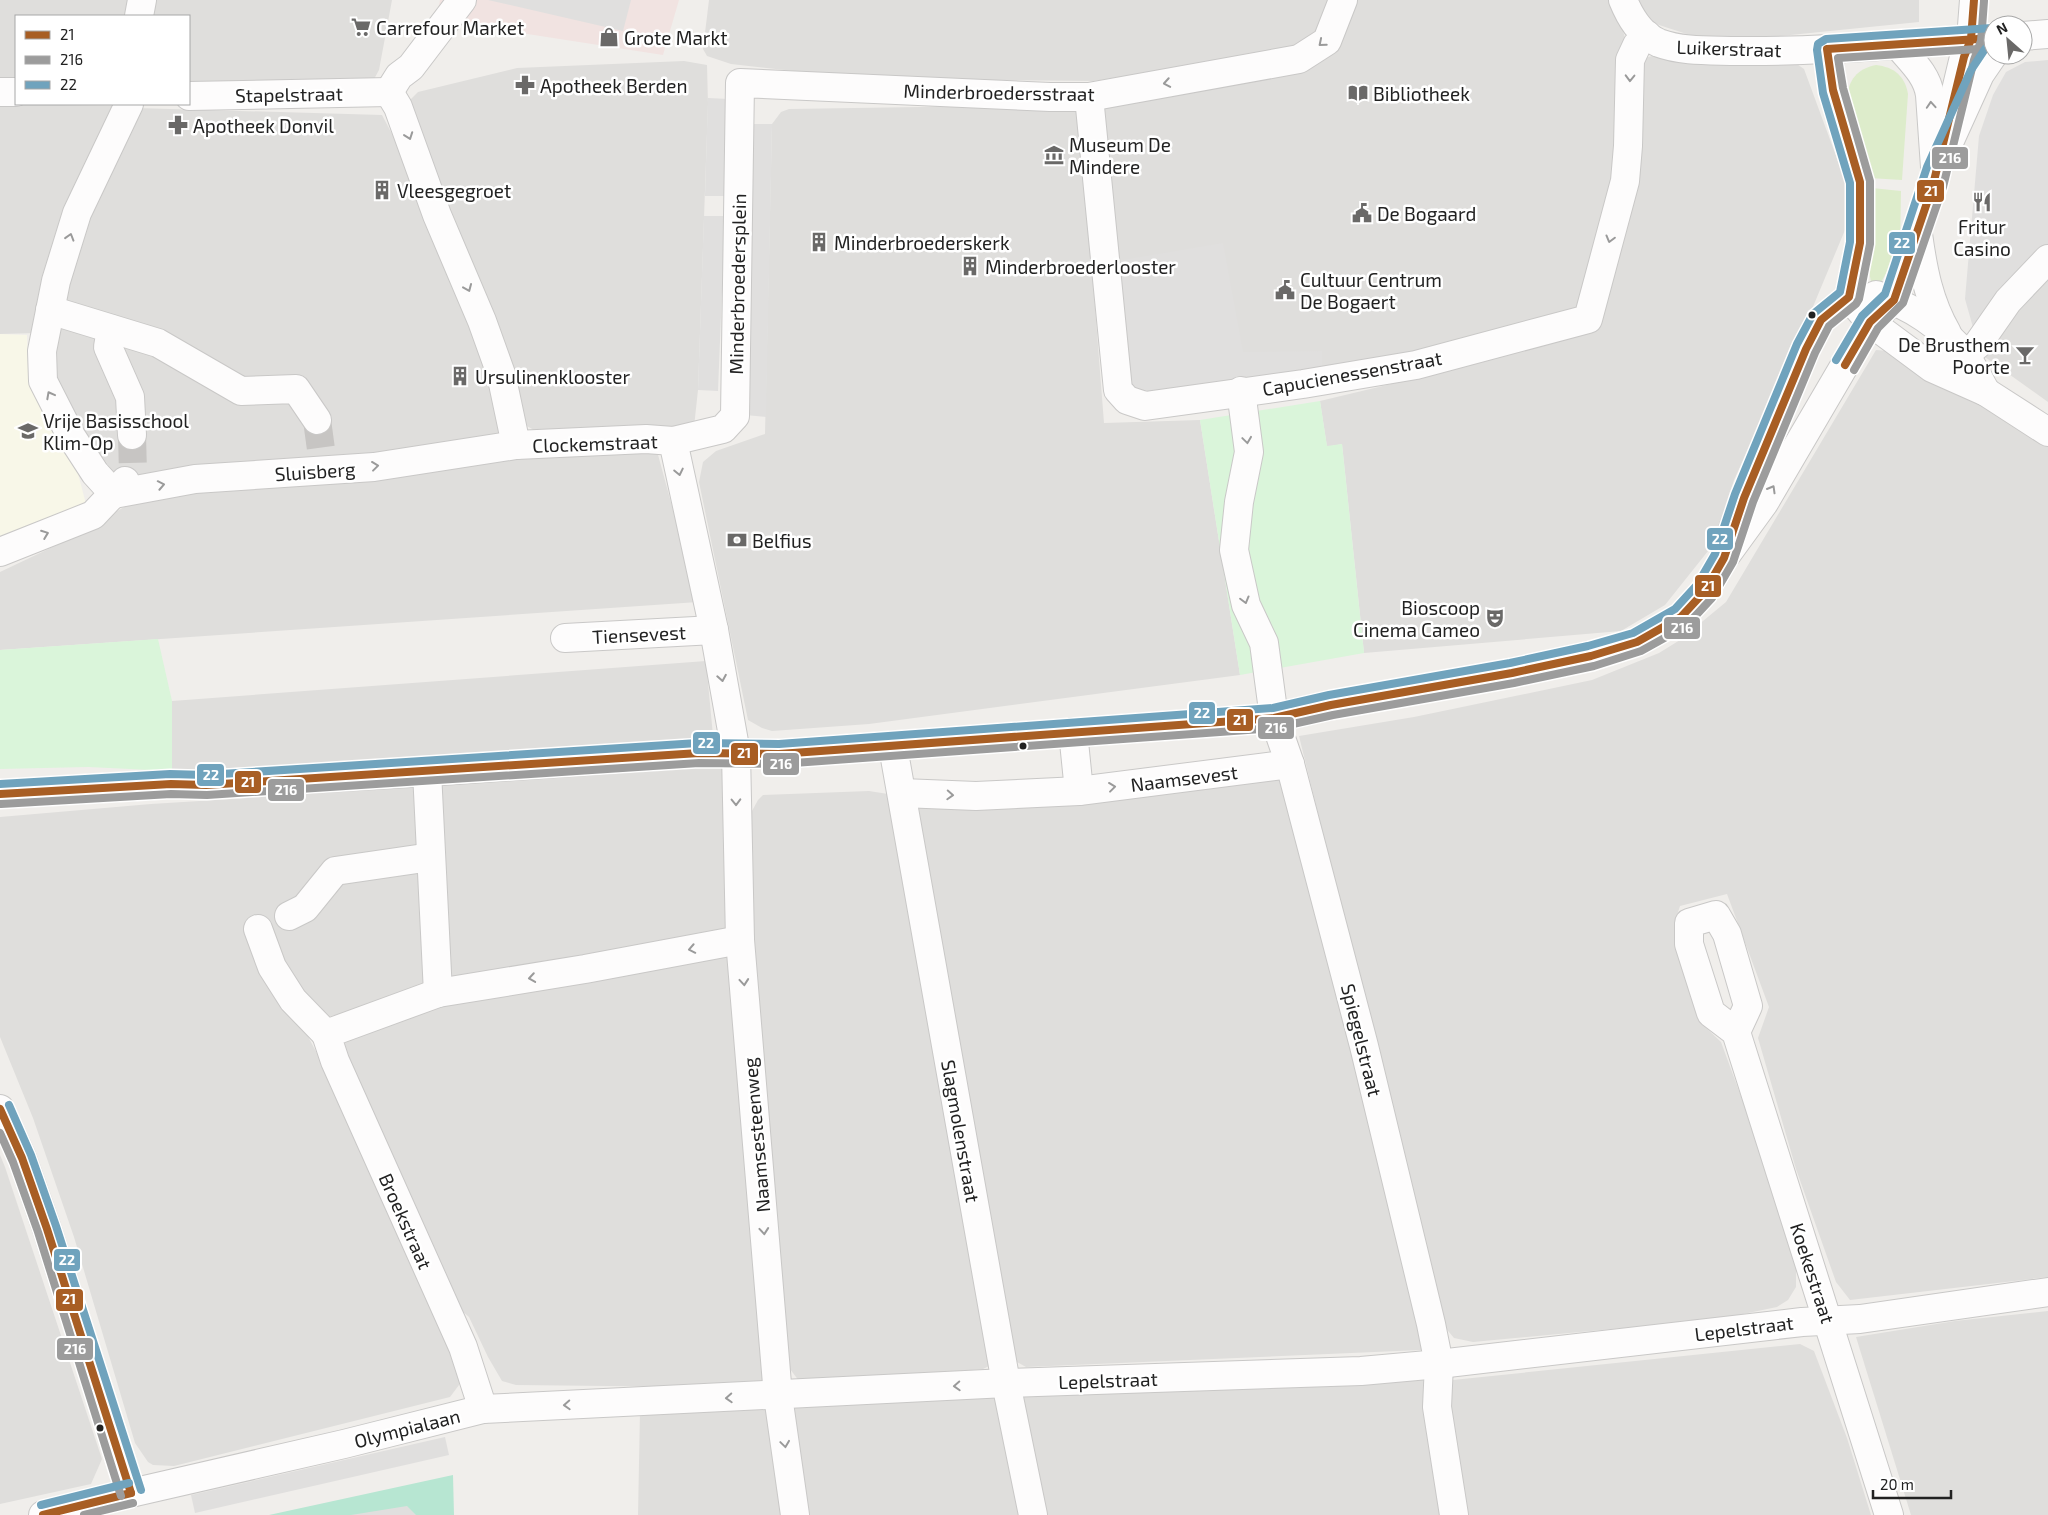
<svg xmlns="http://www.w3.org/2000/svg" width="2048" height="1515" font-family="'Exo 2',sans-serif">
	<rect width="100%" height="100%" fill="#f0eeeb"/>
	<!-- residential -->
	<g fill="#dfdedc">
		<path d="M0 0H136L134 16H16V83H0Z"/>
		<path d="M150 0H392L379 70 373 81H189V16H145Z"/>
		<path d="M709 0H1334L1320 34 1307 45 1270 55 1093 81 867 79 731 64 707 56 703 49Z"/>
		<path d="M1357 0H1615L1625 38 1622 181 1578 317 1322 371 1130 383 1102 105 1303 72 1339 48Z"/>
		<path d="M1636 0H1919V22L1742 40 1696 37 1659 25 1647 19Z"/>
		<path d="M1655 55 1791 60 1804 69 1849 191 1845 230 1807 321 1734 480 1712 546 1665 605 1621 631 1364 653 1342 444 1327 447 1320 401 1483 362 1588 331 1642 59Z"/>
		<path d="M684 61 707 65 708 104 698 390 694 427 534 430 525 425 409 108 410 100 418 92 517 68Z"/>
		<path d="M0 104 120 106 37 333 0 334Z"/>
		<path d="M1056 105 1074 108 1080 113 1104 423 1200 420 1240 675 869 724 772 731 762 728 748 720 699 482 703 462 716 451 765 434 772 124 781 112 789 109Z"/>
		<path d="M136 108 382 115 417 181 485 351 503 424 497 437 491 442 137 478 115 475 73 415 63 396 55 371 53 340 80 235Z"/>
		<path d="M2048 247V402L1985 357 1974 331Z"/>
		<path d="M1876 350 1889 351 1994 405 2048 444V1277L1850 1300 1836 1282 1796 1169 1758 1038 1769 1007 1727 894 1680 906 1675 921 1701 1023 1721 1042 1796 1246V1287L1788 1300 1777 1307 1719 1319 1473 1342 1454 1338 1444 1326 1299 736 1414 717 1592 680 1659 653 1680 640 1726 602Z"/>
		<path d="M657 451 698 602 0 650V572L59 544 133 502 170 490 520 452Z"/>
		<path d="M706 661 713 736 547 752 172 771V701Z"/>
		<path d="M727 766 731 931 443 990 436 783Z"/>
		<path d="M1284 776 1424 1339 1421 1350 1026 1367 1017 1362 1013 1349 915 801Z"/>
		<path d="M423 787 434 992 301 1023 335 1088 454 1352 459 1372V1385L450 1397 174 1466 153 1465 148 1462 135 1443 74 1237 33 1118 0 1037V817L151 804Z"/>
		<path d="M869 791 888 794 991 1365 983 1369 810 1383 799 1381 790 1369 768 1167 752 936V811L758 800 763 795Z"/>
		<path d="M732 945 768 1382 700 1387 516 1385 502 1381 488 1357 469 1317 454 1304 339 1042 439 1005Z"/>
		<path d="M0 1155 5 1167 102 1459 91 1484 0 1504Z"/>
		<path d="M2048 1311V1515H1911L1856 1337 1955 1321Z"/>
		<path d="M1800 1344 1814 1351 1847 1438 1871 1515H1464L1443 1381Z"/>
		<path d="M1422 1372 1445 1515H1045L1019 1404 1023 1393Z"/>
		<path d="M998 1391 1023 1515H808L792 1405Z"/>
		<path d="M772 1402 790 1515H638L640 1411Z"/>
	</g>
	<!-- commercial -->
	<path fill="#f1e3e1" d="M440 0H679L663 55 436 20Z"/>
	<!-- education -->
	<path fill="#f8f7e8" d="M0 334 27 335 28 367 36 397 76 466 86 504 0 539Z"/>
	<!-- grass -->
	<g fill="#ddeccb">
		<path d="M1876 65C1894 67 1905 76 1908 94L1902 180 1869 178 1847 99C1848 80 1857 69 1876 65Z"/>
		<path d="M1872 188 1901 191 1900 248 1879 286H1872L1869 272Z"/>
	</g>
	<!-- park -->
	<g fill="#daf5da">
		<path d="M1320 401 1327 446 1342 444 1364 653 1240 675 1200 420Z"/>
		<path d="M158 639 172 701V771L88 767 0 769V650Z"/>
	</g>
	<!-- pitch -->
	<path fill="#b7e6d2" d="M453 1475 454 1515H269Z"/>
	<!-- parking -->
	<g fill="#e0dfde">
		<path d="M488 0H631L623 31Z"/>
		<path d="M2048 60V247L1974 331 1965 299 1979 136 1993 95 2006 72 2025 62Z"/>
		<path d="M708 98 729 99 726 196H705Z"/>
		<path d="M750 124H772L766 417 745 415Z"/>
		<path d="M704 216H725L718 391 698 390Z"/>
		<path d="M1223 243 1243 352 1322 351V371L1149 392 1138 390 1130 383 1117 261Z"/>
		<path d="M445 1437 449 1455 195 1513 191 1495Z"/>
		<path d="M407 1506 416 1515H351Z"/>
	</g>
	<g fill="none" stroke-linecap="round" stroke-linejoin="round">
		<!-- minor-tunnel -->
		<g stroke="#c7c5c3" stroke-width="28" stroke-dasharray="28 14" stroke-linecap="butt">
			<path d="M317 420 322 457"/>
			<path d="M132 435 133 473"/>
		</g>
		<defs>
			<g id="minor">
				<path d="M1623 0C1630 17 1640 35 1659 43 1683 52 1712 50 1738 51 1823 52 1908 43 1993 38"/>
				<path d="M139 16 142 0"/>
				<path d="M2023 36 2048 34"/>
				<path d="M1897 44C1910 60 1927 74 1930 95L1935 167"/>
				<path d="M0 92H16"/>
				<path d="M389 92 398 107 437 215 482 321 501 374 516 445"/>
				<path d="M389 92 399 76 411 67 462 0"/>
				<path d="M189 96 389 92"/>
				<path d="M1089 97 1118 390 1127 400 1145 406 1303 384 1416 365 1588 319 1625 181 1628 146 1630 60 1637 45 1647 35"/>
				<path d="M1953 103 1964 57 1971 39 1974 0"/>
				<path d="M1918 234C1923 270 1929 302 1947 333"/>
				<path d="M1876 295C1909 304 1943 327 1965 355 1973 366 1979 380 1986 392"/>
				<path d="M1858 308 1870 322 1932 368 1986 392 2048 432"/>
				<path d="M50 310 158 343 241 391 296 389 317 420"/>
				<path d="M111 329 108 347 130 397 132 435"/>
				<path d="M1948 362 1965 355 1978 344 2008 301 2048 259"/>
				<path d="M1241 391 1249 452 1239 502 1234 550 1246 605 1264 643 1274 718 1290 764 1364 1046 1431 1324 1439 1364 1437 1407 1454 1515"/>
				<path d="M673 441 723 429 735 416 740 83 1050 97H1089L1299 59 1327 41 1343 0"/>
				<path d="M114 494 195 479 374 467 516 445 646 439 673 441 714 630 736 753 740 940 778 1396 795 1515"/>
				<path d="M114 494 95 473 71 436 43 381 42 351 56 281 77 213 129 104"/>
				<path d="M1732 532 1744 498 1806 349 1821 320 1849 297 1860 243V182L1833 90 1827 49"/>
				<path d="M0 552 93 515 125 481"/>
				<path d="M565 638 714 630"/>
				<path d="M1073 732 1079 791"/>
				<path d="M893 747 1006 1383 1033 1515"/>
				<path d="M427 772 438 993"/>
				<path d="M902 793 976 796 1079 791 1290 764"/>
				<path d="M0 794 171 784 206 785 427 772 699 753 779 754 1274 718 1331 705 1512 673 1591 656 1637 642 1681 617 1705 591 1724 558 1764 503 1870 322 1894 300 1933 185 1936 171 1980 74 1993 55"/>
				<path d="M289 916 305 908 335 871 431 857"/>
				<path d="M258 929 272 967 293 1000 326 1034"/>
				<path d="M1736 1032 1748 1006 1727 934 1716 915 1689 923V944L1711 1013 1736 1032 1889 1515"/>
				<path d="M0 1109 22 1158 47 1229 131 1493"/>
				<path d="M483 1409 463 1347 335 1061 326 1034 438 993 585 969 740 940"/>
				<path d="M43 1515 131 1493 344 1444 483 1409 1006 1383 1361 1371 1439 1364 1802 1322 1860 1319 2048 1292"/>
			</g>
		</defs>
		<!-- minor casing -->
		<use href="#minor" stroke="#c9c8c7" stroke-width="30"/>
		<!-- minor -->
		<use href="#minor" stroke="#fdfcfc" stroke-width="28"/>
		<defs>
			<g id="bus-1">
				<path d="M1845 365 1870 322 1894 300 1933 185 1964 57 1971 39 1974 0"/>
				<path d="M0 794 171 784 206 785 699 753 779 754 1274 718 1331 705 1512 673 1591 656 1637 642 1681 617 1705 591 1724 558 1744 498 1806 349 1821 320 1849 297 1860 243V182L1833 90 1827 49 1993 38"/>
				<path d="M0 1109 22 1158 47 1229 131 1493"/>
				<path d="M43 1515 131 1493"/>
			</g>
			<g id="bus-2">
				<path d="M1854 370 1878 328 1903 303 1943 187 1974 60 1981 41 1984 1"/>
				<path d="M1 804 171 794 207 795 699 763 780 764 1275 728 1333 715 1514 683 1594 666 1641 651 1686 626 1712 598 1733 562 1753 502 1815 353 1829 326 1856 304 1859 299 1870 244V181L1843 88 1838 58 1993 48"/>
				<path d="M0 1133 13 1162 38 1232 121 1496"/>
				<path d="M84 1515 133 1503"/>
			</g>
			<g id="bus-3">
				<path d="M1836 360 1862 316 1885 294 1927 167 1971 70 1985 49"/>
				<path d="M0 784 170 774 206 775 698 743 779 744 1273 708 1329 695 1510 663 1588 646 1633 633 1675 609 1697 585 1715 554 1735 494 1797 344 1813 314 1840 292 1850 242V183L1823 93 1817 50 1818 44 1826 39 1992 28"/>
				<path d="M9 1105 31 1155 56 1226 141 1490"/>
				<path d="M41 1505 129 1483"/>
			</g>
		</defs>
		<!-- bus-1 casing -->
		<use href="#bus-1" stroke="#fff" stroke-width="11"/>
		<!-- bus-2 casing -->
		<use href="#bus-2" stroke="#fff" stroke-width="11"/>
		<!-- bus-3 casing -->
		<use href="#bus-3" stroke="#fff" stroke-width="11"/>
		<!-- bus-1 -->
		<use href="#bus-1" stroke="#a85e24" stroke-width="8"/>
		<!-- bus-2 -->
		<use href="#bus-2" stroke="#9c9c9c" stroke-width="8"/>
		<!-- bus-3 -->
		<use href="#bus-3" stroke="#70a3bd" stroke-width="8"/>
	</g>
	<!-- one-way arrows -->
	<defs><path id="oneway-chevron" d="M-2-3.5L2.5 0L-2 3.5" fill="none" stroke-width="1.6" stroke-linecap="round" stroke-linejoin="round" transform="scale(1.25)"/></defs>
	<g stroke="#9a9a9a">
		<use href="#oneway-chevron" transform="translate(1322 43) rotate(140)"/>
		<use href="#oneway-chevron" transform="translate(1630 78) rotate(91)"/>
		<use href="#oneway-chevron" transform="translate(1167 83) rotate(170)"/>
		<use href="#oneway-chevron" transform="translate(1931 105) rotate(-94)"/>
		<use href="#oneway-chevron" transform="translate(409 136) rotate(70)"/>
		<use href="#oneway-chevron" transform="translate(70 237) rotate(-73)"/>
		<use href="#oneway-chevron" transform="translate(1610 239) rotate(105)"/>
		<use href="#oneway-chevron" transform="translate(468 288) rotate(67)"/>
		<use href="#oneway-chevron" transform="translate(50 395) rotate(-118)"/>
		<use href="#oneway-chevron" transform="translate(1247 440) rotate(82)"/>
		<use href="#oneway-chevron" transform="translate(375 466) rotate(-7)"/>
		<use href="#oneway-chevron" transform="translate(679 472) rotate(78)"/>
		<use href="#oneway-chevron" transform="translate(161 485) rotate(-11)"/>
		<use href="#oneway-chevron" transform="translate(1772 489) rotate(-60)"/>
		<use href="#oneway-chevron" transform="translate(45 534) rotate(-21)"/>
		<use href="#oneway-chevron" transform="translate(1245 600) rotate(75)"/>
		<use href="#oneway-chevron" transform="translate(722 678) rotate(80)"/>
		<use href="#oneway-chevron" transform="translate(1112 787) rotate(-7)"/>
		<use href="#oneway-chevron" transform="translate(950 795) rotate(3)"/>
		<use href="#oneway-chevron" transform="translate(736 802) rotate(89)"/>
		<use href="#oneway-chevron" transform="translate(692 949) rotate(169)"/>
		<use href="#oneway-chevron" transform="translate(532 978) rotate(171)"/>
		<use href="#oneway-chevron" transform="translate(744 982) rotate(85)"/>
		<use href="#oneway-chevron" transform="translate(764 1231) rotate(85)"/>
		<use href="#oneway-chevron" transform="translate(957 1386) rotate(177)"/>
		<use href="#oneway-chevron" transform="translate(729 1398) rotate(177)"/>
		<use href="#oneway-chevron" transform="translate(567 1405) rotate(177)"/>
		<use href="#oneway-chevron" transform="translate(785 1444) rotate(82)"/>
	</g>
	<!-- icons -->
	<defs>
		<symbol id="supermarket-bare" viewBox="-9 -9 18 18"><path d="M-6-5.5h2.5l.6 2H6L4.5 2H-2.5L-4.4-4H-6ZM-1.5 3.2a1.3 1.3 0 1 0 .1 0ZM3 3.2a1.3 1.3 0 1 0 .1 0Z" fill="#6a6968" stroke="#fff" stroke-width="2.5" paint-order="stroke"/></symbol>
		<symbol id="shop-bare" viewBox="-9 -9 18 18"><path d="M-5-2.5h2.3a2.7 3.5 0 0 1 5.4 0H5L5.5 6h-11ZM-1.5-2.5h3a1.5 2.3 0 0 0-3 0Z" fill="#6a6968" stroke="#fff" stroke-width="2.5" paint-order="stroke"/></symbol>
		<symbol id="pharmacy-bare" viewBox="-9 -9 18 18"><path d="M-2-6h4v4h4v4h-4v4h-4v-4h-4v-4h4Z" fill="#6a6968" stroke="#fff" stroke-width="2.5" paint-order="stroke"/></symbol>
		<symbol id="library-bare" viewBox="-9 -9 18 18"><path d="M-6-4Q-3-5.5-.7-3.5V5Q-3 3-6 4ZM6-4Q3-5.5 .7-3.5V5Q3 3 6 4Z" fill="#6a6968" stroke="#fff" stroke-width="2.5" paint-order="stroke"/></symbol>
		<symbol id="museum-bare" viewBox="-9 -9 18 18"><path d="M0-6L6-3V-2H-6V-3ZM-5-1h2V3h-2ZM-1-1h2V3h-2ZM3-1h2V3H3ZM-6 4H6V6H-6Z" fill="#6a6968" stroke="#fff" stroke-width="2.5" paint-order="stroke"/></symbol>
		<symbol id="building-bare" viewBox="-9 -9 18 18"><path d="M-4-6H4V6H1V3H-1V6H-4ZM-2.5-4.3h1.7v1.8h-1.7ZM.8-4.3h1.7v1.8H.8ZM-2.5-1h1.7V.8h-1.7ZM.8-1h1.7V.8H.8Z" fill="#6a6968" stroke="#fff" stroke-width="2.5" paint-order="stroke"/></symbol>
		<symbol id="restaurant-bare" viewBox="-9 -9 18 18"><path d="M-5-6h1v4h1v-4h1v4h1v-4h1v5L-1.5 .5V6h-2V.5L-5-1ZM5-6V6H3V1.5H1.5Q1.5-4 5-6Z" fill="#6a6968" stroke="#fff" stroke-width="2.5" paint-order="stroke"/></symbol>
		<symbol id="civic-bare" viewBox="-9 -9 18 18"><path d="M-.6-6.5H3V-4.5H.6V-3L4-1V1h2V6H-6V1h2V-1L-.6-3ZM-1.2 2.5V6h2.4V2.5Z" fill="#6a6968" stroke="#fff" stroke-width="2.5" paint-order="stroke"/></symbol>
		<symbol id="bar-bare" viewBox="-9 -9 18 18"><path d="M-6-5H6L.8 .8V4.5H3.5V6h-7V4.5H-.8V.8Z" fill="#6a6968" stroke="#fff" stroke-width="2.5" paint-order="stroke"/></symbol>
		<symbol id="school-bare" viewBox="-9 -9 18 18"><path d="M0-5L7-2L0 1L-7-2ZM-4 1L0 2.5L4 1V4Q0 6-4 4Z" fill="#6a6968" stroke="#fff" stroke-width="2.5" paint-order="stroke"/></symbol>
		<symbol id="bank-bare" viewBox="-9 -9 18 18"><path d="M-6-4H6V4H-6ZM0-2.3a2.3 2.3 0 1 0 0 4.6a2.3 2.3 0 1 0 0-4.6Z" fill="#6a6968" stroke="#fff" stroke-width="2.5" paint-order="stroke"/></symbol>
		<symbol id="theatre-bare" viewBox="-9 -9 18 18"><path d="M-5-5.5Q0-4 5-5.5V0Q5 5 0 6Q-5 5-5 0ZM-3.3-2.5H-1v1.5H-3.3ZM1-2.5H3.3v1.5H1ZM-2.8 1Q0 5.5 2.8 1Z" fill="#6a6968" stroke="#fff" stroke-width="2.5" paint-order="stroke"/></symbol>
	</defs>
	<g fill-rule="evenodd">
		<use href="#supermarket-bare" x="347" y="13" width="28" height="28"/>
		<use href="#shop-bare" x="595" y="23" width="28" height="28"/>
		<use href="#pharmacy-bare" x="511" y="71" width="28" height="28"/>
		<use href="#library-bare" x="1344" y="79" width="28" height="28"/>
		<use href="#pharmacy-bare" x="164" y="111" width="28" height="28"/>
		<use href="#museum-bare" x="1040" y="141" width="28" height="28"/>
		<use href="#building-bare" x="368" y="176" width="28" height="28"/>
		<use href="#restaurant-bare" x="1968" y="188" width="28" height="28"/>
		<use href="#civic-bare" x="1348" y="199" width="28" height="28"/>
		<use href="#building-bare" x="805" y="228" width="28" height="28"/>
		<use href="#building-bare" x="956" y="252" width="28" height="28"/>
		<use href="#civic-bare" x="1271" y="276" width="28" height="28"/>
		<use href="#bar-bare" x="2011" y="341" width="28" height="28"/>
		<use href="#building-bare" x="446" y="362" width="28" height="28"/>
		<use href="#school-bare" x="14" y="417" width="28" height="28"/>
		<use href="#bank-bare" x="723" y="526" width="28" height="28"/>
		<use href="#theatre-bare" x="1481" y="604" width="28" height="28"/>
	</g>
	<!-- markers -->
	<g fill="#222" stroke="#fff" stroke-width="2">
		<circle cx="1812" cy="315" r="4.5"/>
		<circle cx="1023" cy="746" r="4.5"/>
		<circle cx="100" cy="1428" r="4.5"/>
	</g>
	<g text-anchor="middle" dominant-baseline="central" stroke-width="5" stroke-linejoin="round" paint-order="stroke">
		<!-- poi labels -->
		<g font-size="19" fill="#222" stroke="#fff" text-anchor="start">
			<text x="376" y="27">Carrefour Market</text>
			<text x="624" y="37">Grote Markt</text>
			<text x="540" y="85">Apotheek Berden</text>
			<text x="1373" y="93">Bibliotheek</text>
			<text x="193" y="125">Apotheek Donvil</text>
			<text x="1069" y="144">Museum De<tspan x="1069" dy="22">Mindere</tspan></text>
			<text x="397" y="190">Vleesgegroet</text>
			<text x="1377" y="213">De Bogaard</text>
			<text x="1982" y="226" text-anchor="middle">Fritur<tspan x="1982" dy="22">Casino</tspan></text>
			<text x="834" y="242">Minderbroederskerk</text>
			<text x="985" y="266">Minderbroederlooster</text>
			<text x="1300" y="279">Cultuur Centrum<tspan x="1300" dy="22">De Bogaert</tspan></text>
			<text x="2010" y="344" text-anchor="end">De Brusthem<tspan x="2010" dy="22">Poorte</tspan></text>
			<text x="475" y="376">Ursulinenklooster</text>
			<text x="43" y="420">Vrije Basisschool<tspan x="43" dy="22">Klim-Op</tspan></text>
			<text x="752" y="540">Belfius</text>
			<text x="1480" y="607" text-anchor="end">Bioscoop<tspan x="1480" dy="22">Cinema Cameo</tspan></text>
		</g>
		<!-- street labels -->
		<g font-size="19" fill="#222" stroke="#fff">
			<text transform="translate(1729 48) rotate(2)">Luikerstraat</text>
			<text transform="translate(999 92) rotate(1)">Minderbroedersstraat</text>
			<text transform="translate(289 94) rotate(-1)">Stapelstraat</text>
			<text transform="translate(737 284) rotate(-89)">Minderbroedersplein</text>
			<text transform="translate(1352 373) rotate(-10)">Capucienessenstraat</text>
			<text transform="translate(595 443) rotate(-2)">Clockemstraat</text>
			<text transform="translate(315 471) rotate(-4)">Sluisberg</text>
			<text transform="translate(639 634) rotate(-3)">Tiensevest</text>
			<text transform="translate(1184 778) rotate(-7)">Naamsevest</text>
			<text transform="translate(1362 1040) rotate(76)">Spiegelstraat</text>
			<text transform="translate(961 1131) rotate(80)">Slagmolenstraat</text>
			<text transform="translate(756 1135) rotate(-95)">Naamsesteenweg</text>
			<text transform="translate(406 1221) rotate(66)">Broekstraat</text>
			<text transform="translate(1813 1273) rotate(72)">Koekestraat</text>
			<text transform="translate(1744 1328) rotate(-7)">Lepelstraat</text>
			<text transform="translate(1108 1380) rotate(-2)">Lepelstraat</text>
			<text transform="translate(407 1428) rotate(-14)">Olympialaan</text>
		</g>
	</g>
	<g stroke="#fff" stroke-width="2">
		<rect x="1931" y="146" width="38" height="24" rx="5" fill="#9c9c9c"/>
		<rect x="1916" y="179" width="29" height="24" rx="5" fill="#a85e24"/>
		<rect x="1888" y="231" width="28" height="24" rx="5" fill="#70a3bd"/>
		<rect x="1706" y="527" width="28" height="24" rx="5" fill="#70a3bd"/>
		<rect x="1694" y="574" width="28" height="24" rx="5" fill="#a85e24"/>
		<rect x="1663" y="616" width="38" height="24" rx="5" fill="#9c9c9c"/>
		<rect x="1188" y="701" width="28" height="24" rx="5" fill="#70a3bd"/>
		<rect x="1226" y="708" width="28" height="24" rx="5" fill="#a85e24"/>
		<rect x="1257" y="716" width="38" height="24" rx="5" fill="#9c9c9c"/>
		<rect x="692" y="731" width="29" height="24" rx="5" fill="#70a3bd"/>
		<rect x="730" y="742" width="29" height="24" rx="5" fill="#a85e24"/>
		<rect x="762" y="752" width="38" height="24" rx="5" fill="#9c9c9c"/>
		<rect x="196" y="763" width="29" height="24" rx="5" fill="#70a3bd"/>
		<rect x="234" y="770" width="28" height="24" rx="5" fill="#a85e24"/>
		<rect x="267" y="778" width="38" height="24" rx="5" fill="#9c9c9c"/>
		<rect x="53" y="1248" width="28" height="24" rx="5" fill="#70a3bd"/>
		<rect x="55" y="1288" width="29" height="24" rx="5" fill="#a85e24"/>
		<rect x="56" y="1337" width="38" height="24" rx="5" fill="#9c9c9c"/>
	</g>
	<g font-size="14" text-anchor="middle" font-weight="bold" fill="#fff">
		<text x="1950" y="163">216</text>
		<text x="1931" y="196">21</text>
		<text x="1902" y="248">22</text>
		<text x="1720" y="544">22</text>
		<text x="1708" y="591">21</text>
		<text x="1682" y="633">216</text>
		<text x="1202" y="718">22</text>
		<text x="1240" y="725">21</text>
		<text x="1276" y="733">216</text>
		<text x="706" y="748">22</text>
		<text x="744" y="758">21</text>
		<text x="781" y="769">216</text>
		<text x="211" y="780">22</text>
		<text x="248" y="787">21</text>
		<text x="286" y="795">216</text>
		<text x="67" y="1265">22</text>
		<text x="69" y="1304">21</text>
		<text x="75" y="1354">216</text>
	</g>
	<!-- legend -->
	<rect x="15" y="15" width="175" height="90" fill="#ffffff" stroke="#a7a7a7"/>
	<rect x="25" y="31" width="25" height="8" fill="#a85e24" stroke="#a7a7a7"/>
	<text x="60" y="40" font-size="15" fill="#222222">21</text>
	<rect x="25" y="56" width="25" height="8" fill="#9c9c9c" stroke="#a7a7a7"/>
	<text x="60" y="65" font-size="15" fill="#222222">216</text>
	<rect x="25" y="81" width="25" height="8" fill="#70a3bd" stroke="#a7a7a7"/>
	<text x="60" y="90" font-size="15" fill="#222222">22</text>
	<!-- north arrow -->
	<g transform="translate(2008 40) rotate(333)"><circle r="24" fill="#ffffff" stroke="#a7a7a7"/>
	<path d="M0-4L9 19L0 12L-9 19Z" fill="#6a6968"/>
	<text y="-8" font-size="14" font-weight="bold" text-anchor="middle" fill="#222222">N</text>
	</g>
	<!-- scale -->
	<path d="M1873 1490v8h78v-8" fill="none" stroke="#222222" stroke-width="2.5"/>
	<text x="1880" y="1490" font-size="15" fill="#222222" stroke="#ffffff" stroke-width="4" paint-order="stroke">20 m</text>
</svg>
